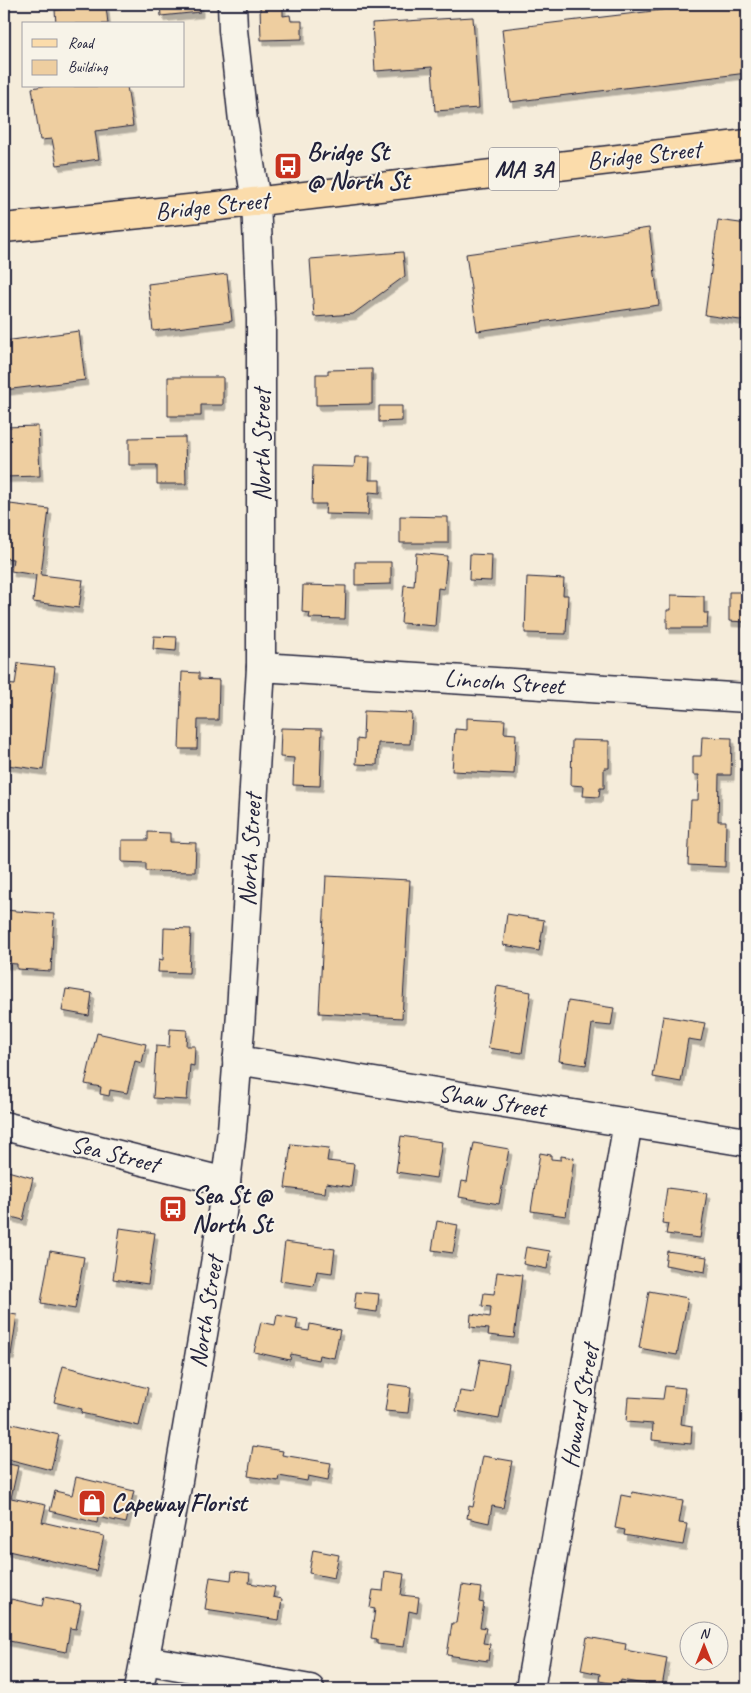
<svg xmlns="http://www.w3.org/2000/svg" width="751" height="1693" font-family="Caveat,sans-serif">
	<defs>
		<filter id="shadow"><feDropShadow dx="3" dy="5.5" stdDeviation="0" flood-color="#0004"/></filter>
	</defs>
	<rect width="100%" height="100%" fill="#f5ecda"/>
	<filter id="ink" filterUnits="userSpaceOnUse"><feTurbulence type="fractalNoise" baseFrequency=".02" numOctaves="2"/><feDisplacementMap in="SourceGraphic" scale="10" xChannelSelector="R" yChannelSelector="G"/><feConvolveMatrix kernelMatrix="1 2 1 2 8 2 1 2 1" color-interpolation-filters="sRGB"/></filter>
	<g filter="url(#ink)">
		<!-- building -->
		<g fill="#eecea0" stroke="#22223b" filter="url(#shadow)">
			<path d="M71 4H87V7L106 6 108 24H56L55 10 71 9Z"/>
			<path d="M160 4H200V12L161 16Z"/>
			<path d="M712 4H743L747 41V73L510 102 502 29Z"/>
			<path d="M283 6V16L290 15 291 21H302V39L261 40 260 7Z"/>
			<path d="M473 17 479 108 435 111 432 67 375 71 372 23Z"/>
			<path d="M43 86H127L133 126 95 131 99 159 57 165 52 139 40 140 32 88Z"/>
			<path d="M718 220 747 224V321L705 315Z"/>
			<path d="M649 228 659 305 477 331 466 254Z"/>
			<path d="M403 252 405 276 353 314 314 317 310 259Z"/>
			<path d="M227 274 232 321 153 331 148 284Z"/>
			<path d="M79 331 85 380 4 390V341Z"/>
			<path d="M372 369V404L316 405V374H328V370Z"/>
			<path d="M168 377H223V405H201V416H168Z"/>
			<path d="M379 406H402V421L379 422Z"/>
			<path d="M38 426 40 476 4 477V427Z"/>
			<path d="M185 437 186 484H157V465H129V438Z"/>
			<path d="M355 457H370L369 480H380V493L369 492 368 515 325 514 326 504H312L313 466 354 467Z"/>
			<path d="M10 504 49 509 41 575 83 580 79 608 33 602 36 575 11 571 13 559 4 558V522H7Z"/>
			<path d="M400 516 448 517V543H400Z"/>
			<path d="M416 553 447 556 444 589 438 588 435 626 401 623 404 585 414 586Z"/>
			<path d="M470 554 492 555 491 581 469 580Z"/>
			<path d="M355 562H391V584L355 585Z"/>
			<path d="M527 577 564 579 563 595H568L566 634 525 633Z"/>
			<path d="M303 585 346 586 345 619 309 618 310 613 302 612Z"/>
			<path d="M729 592H747V632H746V622L729 621Z"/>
			<path d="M671 595 704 596V613H708L707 628H667V610H671Z"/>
			<path d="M154 636 177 637 176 651 153 649Z"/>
			<path d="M18 663 55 667 43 770 7 765 6 769H4V684L15 685Z"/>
			<path d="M182 672 199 673V679L219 680 218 720H198L197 749H179Z"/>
			<path d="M364 711 412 713 410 744 378 743 377 765 356 764 357 739 363 740Z"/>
			<path d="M467 718 505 720 504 733 516 734 514 774 452 771 455 729 467 730Z"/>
			<path d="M281 728 322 729 320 786 293 785 294 758 280 757Z"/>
			<path d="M702 737 732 738 731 775H719L718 821H726L725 867 688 865 691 800H698L699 775H693V756H701Z"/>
			<path d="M572 740 609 741V768H604V788H600L599 797 583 796 584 786 571 785Z"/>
			<path d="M148 832 170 833V842L196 843 195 872 146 871V863L122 862V840H148Z"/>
			<path d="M326 876 410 880 402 1018 319 1013Z"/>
			<path d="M4 910 54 914 51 971 17 969V964L4 963V967Z"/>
			<path d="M507 914 544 920 539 951 503 945Z"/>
			<path d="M164 928 191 929 189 973 158 972 159 959 163 960Z"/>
			<path d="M497 986 531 992 522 1053 488 1048Z"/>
			<path d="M66 989 92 993 89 1016 62 1011Z"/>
			<path d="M568 1001 614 1008 611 1026 592 1024 586 1065 559 1061Z"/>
			<path d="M663 1016 705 1023 701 1041 688 1039 681 1082 653 1077Z"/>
			<path d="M170 1029 187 1030 186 1046H195L194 1066 190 1065 187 1100 153 1098 156 1046 169 1047Z"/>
			<path d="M97 1033 146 1044 142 1063 135 1061 127 1093 110 1090 109 1096 100 1094 101 1087 85 1084Z"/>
			<path d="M401 1136 442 1142 436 1178 396 1172Z"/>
			<path d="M474 1143 509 1149 499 1204 459 1197 462 1181 467 1182Z"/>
			<path d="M291 1144 329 1148 327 1161 354 1164 351 1187 326 1183 325 1193 285 1188Z"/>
			<path d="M540 1153 551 1155V1159L561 1160V1156L574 1158 566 1216 531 1211Z"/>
			<path d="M4 1170 33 1178 23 1220 4 1215Z"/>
			<path d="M667 1188 707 1193 700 1238 666 1234 668 1224 662 1223Z"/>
			<path d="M437 1221 458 1225 453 1253 432 1250Z"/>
			<path d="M120 1228 155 1233 148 1284 113 1279Z"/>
			<path d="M747 1235V1268L742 1267Z"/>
			<path d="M285 1242 335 1249 332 1273 317 1271 314 1286 280 1281Z"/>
			<path d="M526 1247 550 1251 547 1269 523 1264Z"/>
			<path d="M50 1251 84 1257 75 1309 41 1303Z"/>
			<path d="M667 1251 707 1257 705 1272 665 1265Z"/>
			<path d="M497 1272 522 1275 514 1338 488 1335 489 1329 470 1327 471 1314 490 1317 491 1307 482 1306 484 1293 494 1294Z"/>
			<path d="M649 1291 688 1298 677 1355 639 1348Z"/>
			<path d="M356 1292 379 1294 377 1312 354 1309Z"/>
			<path d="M4 1313 17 1315 11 1355 4 1353Z"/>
			<path d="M277 1315 298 1319 296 1329 309 1331 310 1324 340 1330 334 1358 319 1355 318 1360 291 1354 290 1360 254 1352 261 1322 275 1325Z"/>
			<path d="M480 1359 509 1364 499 1419 456 1411 460 1391 474 1393Z"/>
			<path d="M63 1366 148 1388 139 1426 81 1413 82 1409 54 1402Z"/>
			<path d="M389 1384 411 1387 408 1413 385 1411Z"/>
			<path d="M665 1386 685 1388 681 1424 692 1426 691 1444 652 1440 653 1424 626 1422 628 1397 663 1399Z"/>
			<path d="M4 1422 59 1435 51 1470 4 1458Z"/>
			<path d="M253 1446 283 1451 282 1455 331 1463 328 1480 308 1476 307 1481 279 1476 278 1481 248 1476Z"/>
			<path d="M483 1456 512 1461 503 1508 492 1506 489 1523 467 1518 469 1506 473 1507Z"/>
			<path d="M4 1463 18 1466 11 1498 46 1505 42 1522 104 1536 96 1571 4 1550Z"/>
			<path d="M76 1477 134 1491 126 1523 98 1517 97 1523 50 1511 55 1491 72 1495Z"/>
			<path d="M632 1492 683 1501 679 1523 687 1524 683 1545 624 1535 625 1530 615 1528 621 1495 631 1497Z"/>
			<path d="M313 1550 339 1555 334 1578 309 1573Z"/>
			<path d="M232 1571 250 1573 249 1583 275 1587 273 1597 282 1599 279 1620 205 1609 210 1577 231 1580Z"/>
			<path d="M385 1571 404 1574 401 1595 419 1597 417 1613 409 1611 404 1647 377 1644V1639L371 1638 375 1609 370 1608 373 1590 383 1591Z"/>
			<path d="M462 1585 481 1588 479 1602 484 1603 480 1627 486 1628 483 1643 490 1644 488 1661 447 1655 452 1623H456Z"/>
			<path d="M44 1597 81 1604 76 1629 70 1628 66 1652 4 1640 11 1599 42 1606Z"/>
			<path d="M587 1637 626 1644 625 1650 667 1658 662 1687 621 1680 620 1685 599 1681 600 1674 581 1670Z"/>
		</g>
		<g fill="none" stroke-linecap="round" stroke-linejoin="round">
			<defs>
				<g id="minor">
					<path d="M261 667 747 698"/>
					<path d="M237 1060 747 1142"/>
					<path d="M145 1660 310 1689"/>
					<path d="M530 1689 628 1122"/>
				</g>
				<g id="tertiary">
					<path d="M4 1126 226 1182"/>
					<path d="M139 1689 178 1481 216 1258 226 1182 232 1130 240 1029 261 667V319L256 201 243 121 233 30 232 4"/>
				</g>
				<path id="primary" d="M4 228 218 206 747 144"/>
			</defs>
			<!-- minor casing -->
			<use href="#minor" stroke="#22223b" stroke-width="31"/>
			<!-- tertiary casing -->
			<use href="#tertiary" stroke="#22223b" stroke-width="31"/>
			<!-- primary casing -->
			<use href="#primary" stroke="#22223b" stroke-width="31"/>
			<!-- minor -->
			<use href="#minor" stroke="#f7f3e8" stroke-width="28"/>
			<!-- tertiary -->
			<use href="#tertiary" stroke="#f7f3e8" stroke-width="28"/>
			<!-- primary -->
			<use href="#primary" stroke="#fbdcab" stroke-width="28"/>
		</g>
	</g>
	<!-- icons -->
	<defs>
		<symbol id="bus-square" viewBox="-11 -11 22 22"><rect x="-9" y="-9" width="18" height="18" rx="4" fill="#c8321e" stroke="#f7f3e8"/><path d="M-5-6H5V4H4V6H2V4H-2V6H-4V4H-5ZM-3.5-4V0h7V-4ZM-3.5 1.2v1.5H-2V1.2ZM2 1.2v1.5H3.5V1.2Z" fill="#fff"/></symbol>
		<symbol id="shop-square" viewBox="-11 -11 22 22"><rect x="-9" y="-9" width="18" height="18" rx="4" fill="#c8321e" stroke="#f7f3e8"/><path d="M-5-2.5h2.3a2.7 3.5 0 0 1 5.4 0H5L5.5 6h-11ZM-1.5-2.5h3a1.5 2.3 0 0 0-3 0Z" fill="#fff"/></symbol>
	</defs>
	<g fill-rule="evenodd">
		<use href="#bus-square" x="272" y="150" width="32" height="32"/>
		<use href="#bus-square" x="157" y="1193" width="32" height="32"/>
		<use href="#shop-square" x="76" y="1487" width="32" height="32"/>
	</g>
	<g text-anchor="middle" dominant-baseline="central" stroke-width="4" stroke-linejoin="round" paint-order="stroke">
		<!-- shield labels -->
		<rect fill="#f7f3e8" stroke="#62616f" stroke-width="1" x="489" y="147.5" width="70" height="43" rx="4"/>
		<g font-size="24" font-weight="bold" fill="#22223b">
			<text x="524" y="169">MA 3A</text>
		</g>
		<!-- poi labels -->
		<g font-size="25" font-weight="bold" fill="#22223b" stroke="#f7f3e8" text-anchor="start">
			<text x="307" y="152">Bridge St<tspan x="307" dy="29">@ North St</tspan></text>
			<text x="192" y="1195">Sea St @<tspan x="192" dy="29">North St</tspan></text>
			<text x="111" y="1503">Capeway Florist</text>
		</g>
		<!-- street labels -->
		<g font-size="25" fill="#22223b" stroke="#f7f3e8">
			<text transform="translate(644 155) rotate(-6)">Bridge Street</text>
			<text transform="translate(212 206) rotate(-6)">Bridge Street</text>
			<text transform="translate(262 445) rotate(-90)">North Street</text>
			<text transform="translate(504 682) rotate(4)">Lincoln Street</text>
			<text transform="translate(250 850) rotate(-87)">North Street</text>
			<text transform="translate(492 1101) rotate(9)">Shaw Street</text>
			<text transform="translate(115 1154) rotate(14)">Sea Street</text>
			<text transform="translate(206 1312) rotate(-81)">North Street</text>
			<text transform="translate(580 1406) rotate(-80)">Howard Street</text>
		</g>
	</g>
	<!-- margin -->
	<rect width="751" height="1693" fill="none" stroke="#f7f3e8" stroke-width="20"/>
	<rect x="10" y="10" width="731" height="1673" fill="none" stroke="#22223b" stroke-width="2" filter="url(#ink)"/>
	<!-- legend -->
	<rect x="22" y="22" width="162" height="65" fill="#f7f3e8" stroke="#a29fa3"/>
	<rect x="32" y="39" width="25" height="8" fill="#fbdcab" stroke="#a29fa3"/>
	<text x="68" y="48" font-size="15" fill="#22223b">Road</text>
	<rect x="32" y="60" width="25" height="15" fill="#eecea0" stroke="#a29fa3"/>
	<text x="68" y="72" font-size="15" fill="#22223b">Building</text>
	<!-- north arrow -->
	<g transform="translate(704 1646)"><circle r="24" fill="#f7f3e8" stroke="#a29fa3"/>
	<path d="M0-4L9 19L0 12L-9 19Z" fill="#c8321e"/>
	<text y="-8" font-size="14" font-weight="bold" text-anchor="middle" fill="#22223b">N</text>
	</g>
</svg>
